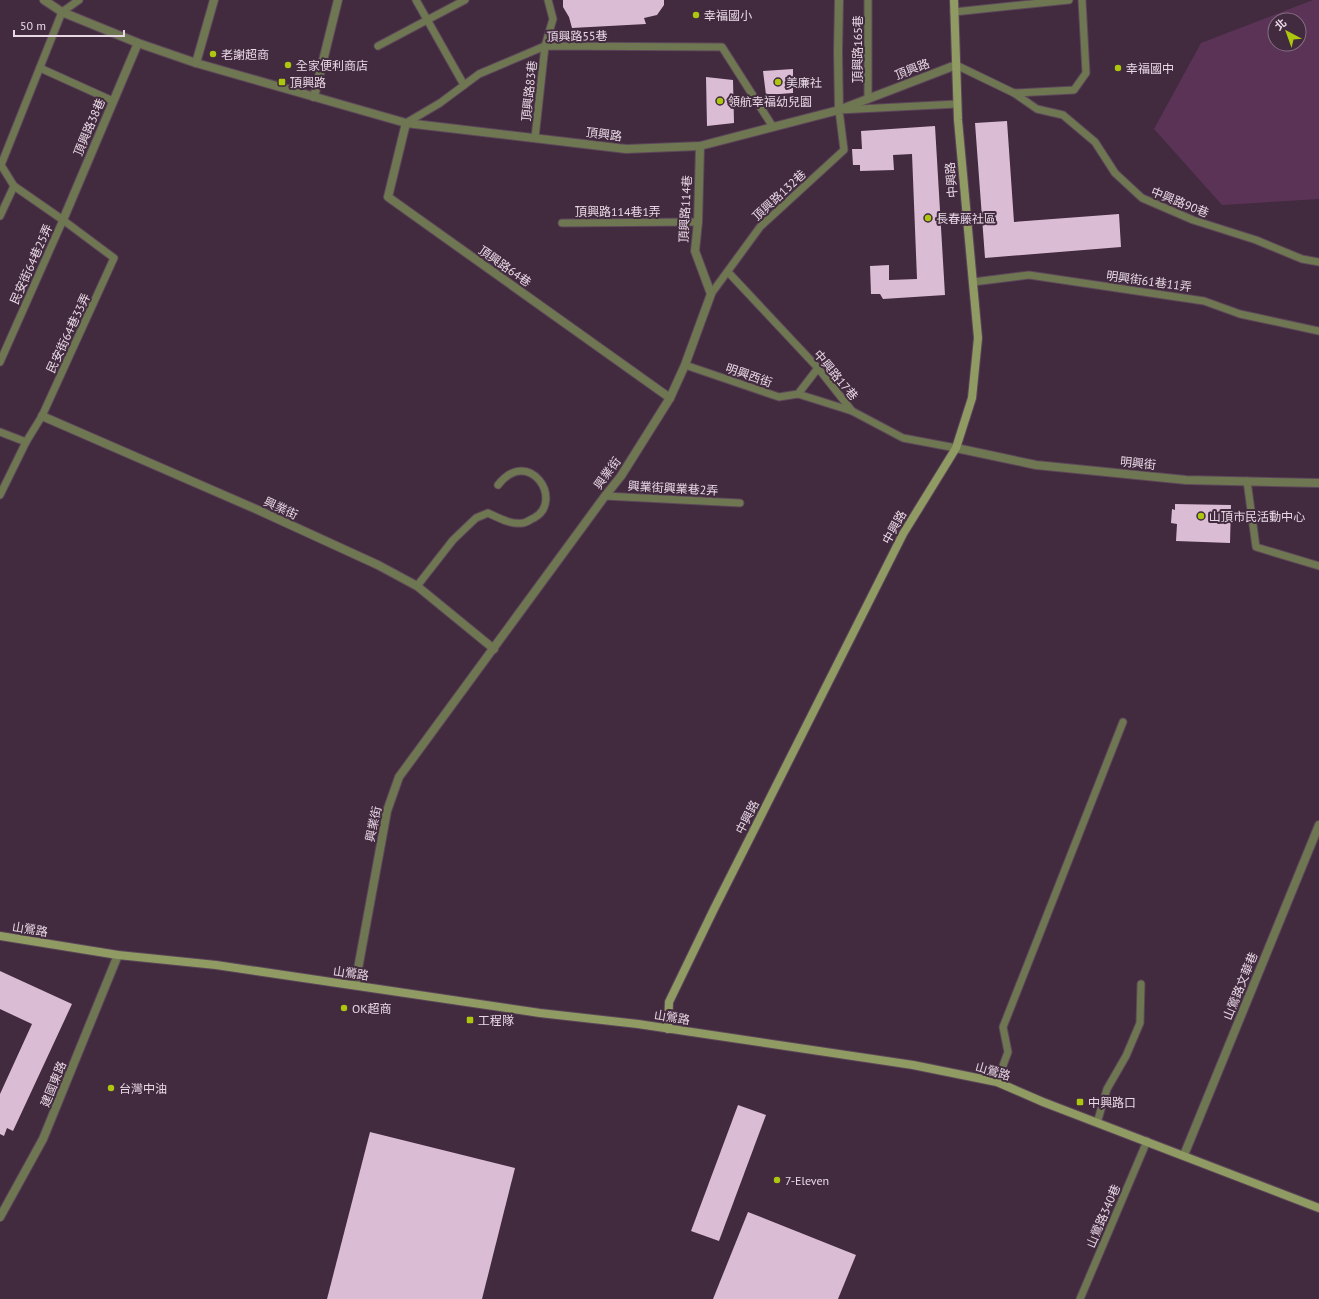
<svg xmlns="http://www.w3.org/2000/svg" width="1319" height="1299" font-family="'PT Sans','Noto Sans TC',sans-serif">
	<rect width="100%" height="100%" fill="#422a3f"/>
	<!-- green -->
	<path fill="#5b3356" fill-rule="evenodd" d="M1313 0H1319V199L1222 205 1154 129 1201 43ZM1275 20H1299V44H1275Z"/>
	<!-- building -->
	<g fill="#dabcd5">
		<path d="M563 0H664V5L657 15 644 18 646 24 572 28 569 17 563 7Z"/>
		<path d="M793 69V93L766 95 763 71Z"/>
		<path d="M706 77 733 80 734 123 707 126Z"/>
		<path d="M1007 121 1014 222 1119 214 1121 247 985 258 975 123Z"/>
		<path d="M935 126 945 295 883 299 880 294H871L870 266 889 265V280L917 279 912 154 893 155 894 170 860 171V165H853L852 149H862L861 131Z"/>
		<path d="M1175 504 1231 505 1230 543 1176 541 1177 524 1171 523 1172 509 1175 510Z"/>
		<path d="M0 971 72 1004 13 1131 7 1128 4 1136 0 1134V1094L32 1024 0 1009Z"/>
		<path d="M738 1105 766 1115 719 1241 691 1231Z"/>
		<path d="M370 1132 515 1168 482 1299H327Z"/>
		<path d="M748 1212 856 1255 838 1299H713Z"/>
	</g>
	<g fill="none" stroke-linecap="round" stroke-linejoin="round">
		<defs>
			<g id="lane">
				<path d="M416 0 464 85"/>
				<path d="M868 0V99"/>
				<path d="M954 12 1069 0"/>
				<path d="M378 46 465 0"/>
				<path d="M956 65 1014 93 1037 109 1063 115 1095 142 1115 173 1142 198 1193 220 1256 240 1302 259 1319 262"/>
				<path d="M40 68 113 101"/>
				<path d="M1014 93 1074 90 1086 73 1082 0"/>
				<path d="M406 123 440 103 479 74 545 46 722 47 773 127"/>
				<path d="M535 138 545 46 553 19 548 0"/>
				<path d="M0 216 14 186"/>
				<path d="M562 223 698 222"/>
				<path d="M728 272 818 368 852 411 903 438 956 448"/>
				<path d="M973 282 1029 275 1204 301 1240 314 1319 331"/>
				<path d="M711 294 760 227 844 150 839 110 957 104"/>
				<path d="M0 362 63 220"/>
				<path d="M685 365 779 397 798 394 818 368"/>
				<path d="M798 394 852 411"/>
				<path d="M0 432 26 442"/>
				<path d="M1247 481 1256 547 1319 566"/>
				<path d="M0 495 26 442 42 416 114 258 63 220 14 186 1 165 62 12 79 0"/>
				<path d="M605 496 740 503"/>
				<path d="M417 586 453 540 476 518 488 513C499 518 511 525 523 523 526 523 531 519 534 518 565 501 529 445 498 485"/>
				<path d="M997 1082 1008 1052 1003 1027 1123 722"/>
				<path d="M1097 1123 1107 1089 1126 1056 1140 1023 1141 984"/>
				<path d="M1080 1299 1147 1141"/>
			</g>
			<g id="street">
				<path d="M44 0 62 12 138 43 196 63 406 123 626 149 700 146 839 110 956 65"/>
				<path d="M196 63 214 0"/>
				<path d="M314 97 338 0"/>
				<path d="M839 110 838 52 839 0"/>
				<path d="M406 123 388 197 670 398"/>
				<path d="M63 220 138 43"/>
				<path d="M42 416 258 510 378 565 417 586 494 649"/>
				<path d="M956 448 1036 465 1186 480 1319 483"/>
				<path d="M355 985 387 811 399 777 605 496 621 476 670 398 685 365 711 294 695 251 698 222 700 146"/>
				<path d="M1184 1155 1319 825"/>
				<path d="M0 1217 43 1139 118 955"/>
			</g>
			<g id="secondary">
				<path d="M0 936 118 955 216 965 540 1013 638 1024 913 1065 997 1082 1043 1102 1319 1208"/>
				<path d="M668 1029 669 1002 714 909 903 534 956 448 972 398 978 338 958 120 954 0"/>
			</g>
		</defs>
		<!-- lane casing -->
		<use href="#lane" stroke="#5d465a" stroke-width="9"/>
		<!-- street casing -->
		<use href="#street" stroke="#5d465a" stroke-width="10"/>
		<!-- secondary casing -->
		<use href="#secondary" stroke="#5d465a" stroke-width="10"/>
		<!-- lane -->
		<use href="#lane" stroke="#6e7652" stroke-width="7"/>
		<!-- street -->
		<use href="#street" stroke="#6e7652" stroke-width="8"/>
		<!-- secondary -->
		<use href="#secondary" stroke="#8f9b62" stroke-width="8"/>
	</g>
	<!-- markers -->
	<g fill="#adc60e" stroke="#422a3f" stroke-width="1.5">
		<circle cx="696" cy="15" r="4"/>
		<circle cx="213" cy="54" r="4"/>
		<circle cx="288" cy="65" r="4"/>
		<circle cx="1118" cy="68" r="4"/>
		<rect x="278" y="78" width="8" height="8" rx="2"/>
		<circle cx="778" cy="82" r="4"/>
		<circle cx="720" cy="101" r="4"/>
		<circle cx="928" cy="218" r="4"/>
		<circle cx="1201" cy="516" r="4"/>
		<circle cx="344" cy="1008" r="4"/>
		<rect x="466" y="1016" width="8" height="8" rx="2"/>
		<circle cx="111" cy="1088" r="4"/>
		<rect x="1076" y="1098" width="8" height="8" rx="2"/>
		<circle cx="777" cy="1180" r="4"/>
	</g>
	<g text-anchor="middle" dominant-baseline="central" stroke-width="4" stroke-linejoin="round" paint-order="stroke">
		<!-- poi labels -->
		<g font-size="12" fill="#e8d8e5" stroke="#422a3f" text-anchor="start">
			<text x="704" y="15">幸福國小</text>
			<text x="221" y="54">老謝超商</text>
			<text x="296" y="65">全家便利商店</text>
			<text x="1126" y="68">幸福國中</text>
			<text x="290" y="82">頂興路</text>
			<text x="786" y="82">美廉社</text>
			<text x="728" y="101">領航幸福幼兒園</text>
			<text x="936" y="218">長春藤社區</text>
			<text x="1209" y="516">山頂市民活動中心</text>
			<text x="352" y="1008">OK超商</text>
			<text x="478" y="1020">工程隊</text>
			<text x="119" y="1088">台灣中油</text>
			<text x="1088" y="1102">中興路口</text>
			<text x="785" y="1180">7-Eleven</text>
		</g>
		<!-- street labels -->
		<g font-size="12" fill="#e8d8e5" stroke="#422a3f">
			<text transform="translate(577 36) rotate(-1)">頂興路55巷</text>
			<text transform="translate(857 49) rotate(-90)">頂興路165巷</text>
			<text transform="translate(912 69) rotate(-21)">頂興路</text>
			<text transform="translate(529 91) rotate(-84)">頂興路83巷</text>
			<text transform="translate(89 127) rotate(-67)">頂興路38巷</text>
			<text transform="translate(604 134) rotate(7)">頂興路</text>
			<text transform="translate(951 180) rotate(-95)">中興路</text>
			<text transform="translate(779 195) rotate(-43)">頂興路132巷</text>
			<text transform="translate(1180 202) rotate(22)">中興路90巷</text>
			<text transform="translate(685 209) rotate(-87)">頂興路114巷</text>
			<text x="618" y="211">頂興路114巷1弄</text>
			<text transform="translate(31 264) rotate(-66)">民安街64巷25弄</text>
			<text transform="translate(505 266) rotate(35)">頂興路64巷</text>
			<text transform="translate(1149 281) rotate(8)">明興街61巷11弄</text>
			<text transform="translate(68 333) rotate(-65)">民安街64巷33弄</text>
			<text transform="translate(749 375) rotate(19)">明興西街</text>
			<text transform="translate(836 375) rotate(50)">中興路17巷</text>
			<text transform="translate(1138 463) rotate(6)">明興街</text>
			<text transform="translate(607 473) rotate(-54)">興業街</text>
			<text transform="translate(673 488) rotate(3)">興業街興業巷2弄</text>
			<text transform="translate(281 508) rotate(25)">興業街</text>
			<text transform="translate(894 527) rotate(-61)">中興路</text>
			<text transform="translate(747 817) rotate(-63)">中興路</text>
			<text transform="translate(373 824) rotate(-78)">興業街</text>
			<text transform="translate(30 929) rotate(9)">山鶯路</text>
			<text transform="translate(351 973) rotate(8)">山鶯路</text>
			<text transform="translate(1240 986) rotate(-68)">山鶯路文華巷</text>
			<text transform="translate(672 1017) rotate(9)">山鶯路</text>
			<text transform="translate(993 1071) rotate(16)">山鶯路</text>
			<text transform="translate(53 1084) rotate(-68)">建國東路</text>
			<text transform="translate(1103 1216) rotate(-67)">山鶯路340巷</text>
		</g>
	</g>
	<!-- north arrow -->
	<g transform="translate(1287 32) rotate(319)"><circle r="19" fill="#422a3f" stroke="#847081"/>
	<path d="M0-3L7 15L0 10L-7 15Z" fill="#adc60e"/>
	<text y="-6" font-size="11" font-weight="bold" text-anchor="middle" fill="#e8d8e5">北</text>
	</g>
	<!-- scale -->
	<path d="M14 30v6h110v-6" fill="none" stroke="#e8d8e5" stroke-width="2"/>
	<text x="20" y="30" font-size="12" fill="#e8d8e5" stroke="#422a3f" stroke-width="3" paint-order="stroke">50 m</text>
</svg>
